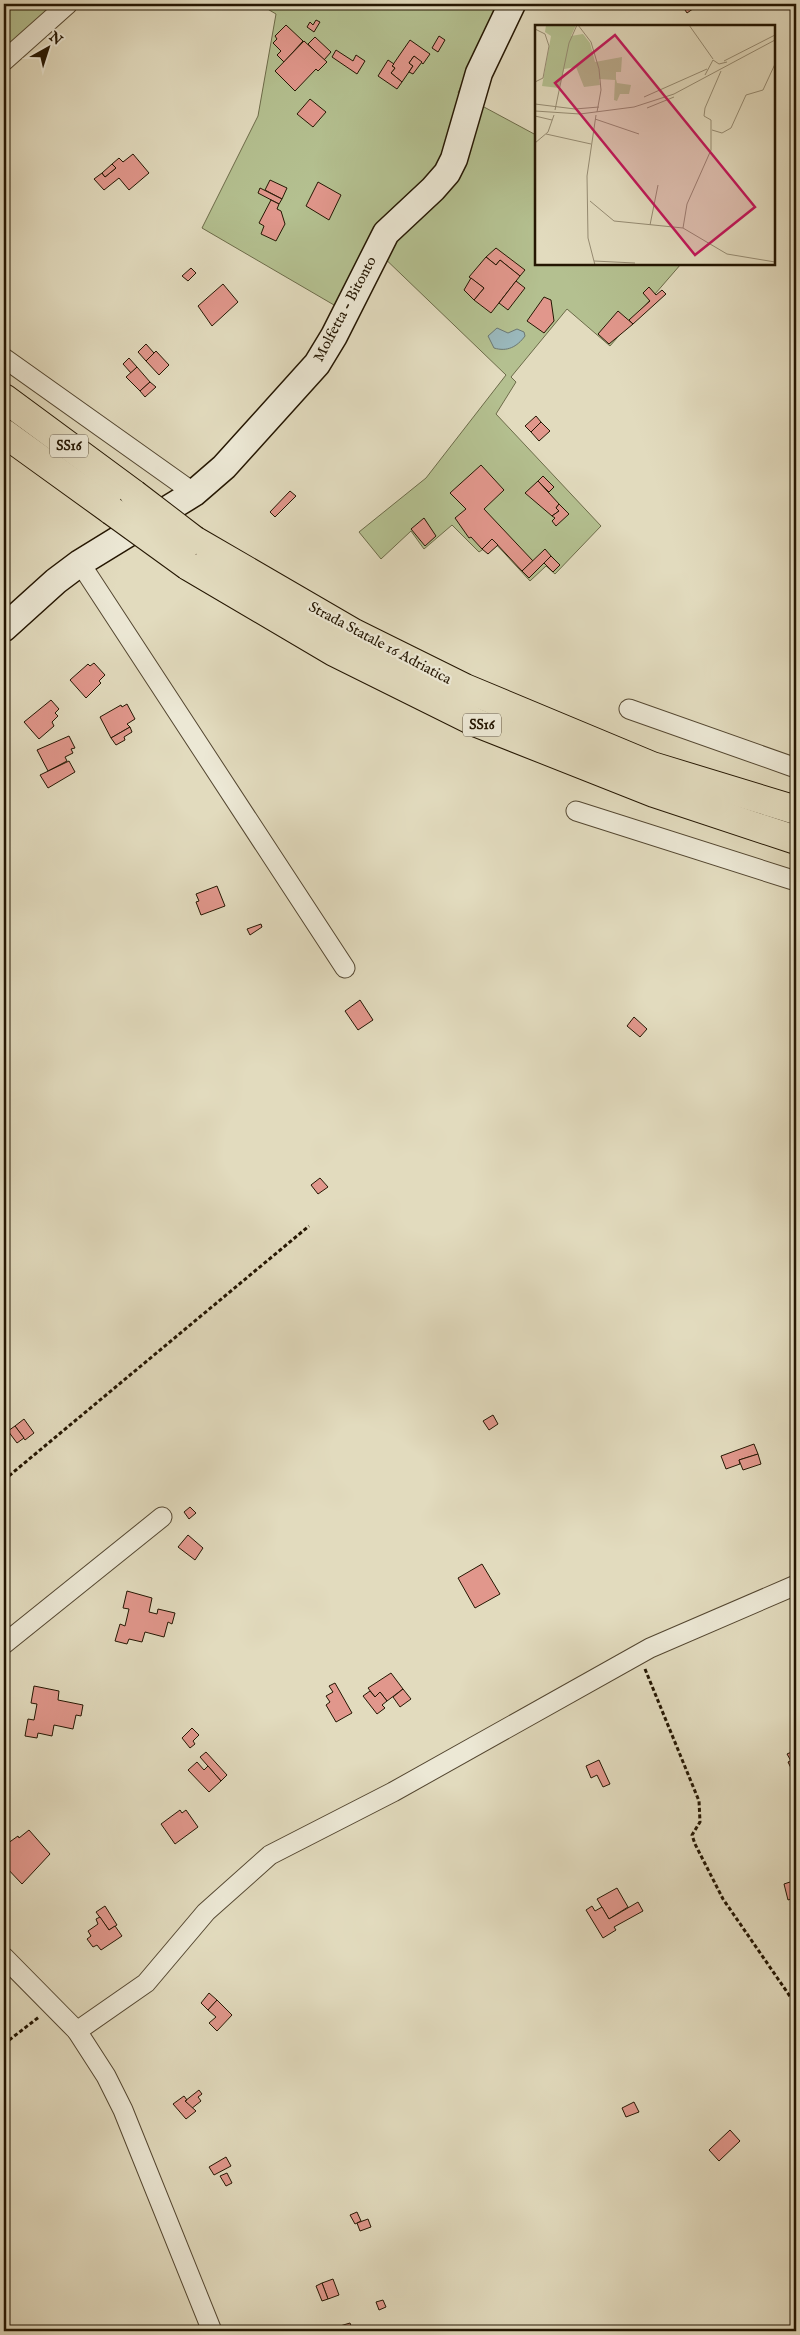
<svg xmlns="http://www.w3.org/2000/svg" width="800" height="2335" font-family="'IM FELL English',serif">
	<rect width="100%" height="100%" fill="#e2dbbe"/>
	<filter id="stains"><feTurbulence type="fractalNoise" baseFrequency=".004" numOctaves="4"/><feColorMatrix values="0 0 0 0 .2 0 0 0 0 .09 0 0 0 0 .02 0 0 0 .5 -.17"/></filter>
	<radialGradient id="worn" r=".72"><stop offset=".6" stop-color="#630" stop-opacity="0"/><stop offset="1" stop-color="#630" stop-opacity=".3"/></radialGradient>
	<!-- green -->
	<g fill="#b4c090" stroke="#6c6b49">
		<path d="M4 4H73L4 61Z"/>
		<path d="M259 4H497L458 93 536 135V264H681L610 346 567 309 511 377 516 382 496 414 601 526 555 574 546 566 530 581 494 542 479 552 452 525 424 549 411 531 381 559 359 532 426 478 506 375 377 251 346 312 202 228 258 116 276 14Z"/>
	</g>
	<!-- water -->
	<path fill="#9ab8bc" stroke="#6b7772" d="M497 328 508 333 517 329 524 332 525 336C517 347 507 352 494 348L488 336Z"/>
	<!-- building -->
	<g fill="#e1978c" stroke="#241602">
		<path d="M681 4H700L687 13Z"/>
		<path d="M316 20 320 22 314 32 307 27 310 22 313 25Z"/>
		<path d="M286 25 303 41 284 62 277 55 281 51 273 43 277 39 275 36Z"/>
		<path d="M439 36 445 40 438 52 432 48Z"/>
		<path d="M315 37 331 52 324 60 308 44Z"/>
		<path d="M410 40 430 54 423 64 414 56 409 63 413 66 402 82 391 73 395 68 392 66Z"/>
		<path d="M304 41 327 62 318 71 316 69 295 91 275 71Z"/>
		<path d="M336 50 353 61 356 55 365 61 357 74 332 57Z"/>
		<path d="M414 56 422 62 413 74 409 72 413 66 409 63Z"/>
		<path d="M388 60 394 64 392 66 395 68 391 73 402 82 397 89 378 76Z"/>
		<path d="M310 99 326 112 313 127 297 114Z"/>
		<path d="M133 154 149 173 129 190 119 178 104 190 94 179 102 173 105 177 116 168 112 164 119 158 123 162Z"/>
		<path d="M112 164 116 168 105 177 102 173Z"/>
		<path d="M270 180 287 188 282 199 265 190Z"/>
		<path d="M318 182 341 195 329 220 306 206Z"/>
		<path d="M260 188 282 199 279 204 258 193Z"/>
		<path d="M271 200 279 204 277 209 281 211 285 224 276 241 261 234 264 226 259 223Z"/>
		<path d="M496 248 525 270 520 276 500 260 496 265 486 257Z"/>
		<path d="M486 257 496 265 500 260 520 276 491 313 474 300 484 288 469 277Z"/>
		<path d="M191 268 196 273 188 281 182 276Z"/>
		<path d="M471 278 484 288 474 300 464 290Z"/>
		<path d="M516 281 525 288 508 310 499 303Z"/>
		<path d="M223 284 238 302 212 326 198 306Z"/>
		<path d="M649 287 656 295 662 290 666 294 633 324 629 320 650 301 643 293Z"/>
		<path d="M544 297 551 300 554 321 544 333 527 321Z"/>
		<path d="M618 311 633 324 609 344 598 334Z"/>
		<path d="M146 344 154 353 146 361 138 352Z"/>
		<path d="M156 351 169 365 159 375 146 361Z"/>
		<path d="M129 358 137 367 131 373 123 364Z"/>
		<path d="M137 367 150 382 140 391 126 377Z"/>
		<path d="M150 382 156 387 145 397 140 391Z"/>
		<path d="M536 416 541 422 531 432 525 426Z"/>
		<path d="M541 422 550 431 539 441 531 432Z"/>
		<path d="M481 465 504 490 484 509 533 561 522 571 492 539 482 549 471 537 469 538 455 518 466 509 450 493Z"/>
		<path d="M543 476 554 487 549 492 538 481Z"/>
		<path d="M538 481 559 504 556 508 559 511 552 516 525 493Z"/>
		<path d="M290 491 296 496 275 517 270 512Z"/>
		<path d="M559 504 569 514 556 526 552 521 555 518 552 516 559 511 556 508Z"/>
		<path d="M424 518 436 536 425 546 411 529Z"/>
		<path d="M492 539 498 545 488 554 482 549Z"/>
		<path d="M545 549 551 556 529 578 522 571Z"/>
		<path d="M551 556 560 565 553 572 544 563Z"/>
		<path d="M94 663 105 675 99 681 101 683 86 698 70 680 88 664 90 666Z"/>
		<path d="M51 700 59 709 55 713 58 716 52 722 54 726 39 739 24 722Z"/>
		<path d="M127 704 135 719 127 724 130 727 111 738 100 717 121 705 122 707Z"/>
		<path d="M130 727 132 732 124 737 125 740 116 745 111 738Z"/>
		<path d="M69 736 75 748 71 749 73 753 65 757 67 761 48 771 37 750Z"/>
		<path d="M69 761 75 772 48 788 40 775Z"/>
		<path d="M217 886 225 906 201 915 196 902 199 901 196 894Z"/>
		<path d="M261 924 262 927 250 935 247 929Z"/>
		<path d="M360 1000 373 1020 358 1030 345 1011Z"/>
		<path d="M634 1017 647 1029 640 1037 627 1026Z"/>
		<path d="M320 1178 328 1187 318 1194 311 1185Z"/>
		<path d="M493 1415 498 1424 489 1430 483 1421Z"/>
		<path d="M24 1419 34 1433 25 1440 15 1426Z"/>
		<path d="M15 1426 24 1438 17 1443 8 1431Z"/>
		<path d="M754 1444 758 1454 739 1460 740 1464 726 1469 721 1456Z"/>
		<path d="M758 1454 761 1464 743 1470 739 1460Z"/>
		<path d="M190 1507 196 1513 189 1519 184 1512Z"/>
		<path d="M188 1535 203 1548 195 1560 178 1547Z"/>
		<path d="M482 1564 500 1594 475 1608 458 1578Z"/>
		<path d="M127 1591 152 1598 149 1612 157 1614 158 1609 175 1613 172 1624 168 1622 164 1637 145 1632 142 1642 129 1639 127 1644 115 1641 120 1624 125 1626 129 1609 123 1608Z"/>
		<path d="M391 1673 403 1689 387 1701 380 1692 375 1697 368 1688Z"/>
		<path d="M335 1683 352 1713 336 1722 326 1705 330 1702 326 1696 333 1692 329 1686Z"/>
		<path d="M34 1686 59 1691 58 1700 83 1705 81 1716 76 1715 73 1729 54 1725 52 1736 38 1733 37 1738 25 1736 28 1719 34 1720 37 1704 31 1703Z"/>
		<path d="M403 1689 411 1699 400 1707 393 1697Z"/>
		<path d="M370 1691 375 1697 380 1692 387 1701 382 1705 385 1708 377 1714 363 1696Z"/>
		<path d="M192 1728 199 1735 193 1741 195 1744 190 1748 182 1738Z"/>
		<path d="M796 1750V1758L791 1761 787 1754Z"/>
		<path d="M206 1752 227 1775 221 1781 200 1757Z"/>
		<path d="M796 1758V1772L794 1774 788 1762Z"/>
		<path d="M599 1760 610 1784 603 1787 597 1775 591 1778 586 1766Z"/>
		<path d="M197 1762 204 1770 208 1766 221 1781 209 1792 188 1770Z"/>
		<path d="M180 1810 182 1813 186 1810 198 1827 175 1844 161 1824Z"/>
		<path d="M29 1830 50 1854 22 1884 4 1865V1846L18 1836 19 1838Z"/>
		<path d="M796 1880V1897L788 1900 784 1884Z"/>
		<path d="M617 1888 628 1907 609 1919 597 1899Z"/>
		<path d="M638 1902 643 1911 614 1927 616 1930 603 1938 586 1910 592 1906 595 1911 602 1907 609 1919Z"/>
		<path d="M105 1906 117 1925 109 1930 96 1912Z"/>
		<path d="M100 1917 109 1930 115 1926 122 1936 101 1950 97 1945 93 1947 87 1939 91 1936 88 1931 98 1924 96 1919Z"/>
		<path d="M209 1993 217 2000 208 2010 201 2003Z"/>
		<path d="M217 2000 232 2015 217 2031 209 2023 216 2017 208 2010Z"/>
		<path d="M199 2090 202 2094 198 2097 201 2101 191 2109 185 2101Z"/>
		<path d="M184 2096 187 2100 185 2101 196 2111 186 2119 173 2104Z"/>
		<path d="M634 2102 639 2112 626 2117 622 2108Z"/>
		<path d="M730 2130 740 2141 719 2161 709 2150Z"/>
		<path d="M226 2157 231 2166 214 2175 209 2167Z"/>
		<path d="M227 2173 232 2183 226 2186 220 2176Z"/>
		<path d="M357 2212 361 2221 355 2224 350 2215Z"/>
		<path d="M368 2219 371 2227 360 2231 357 2223Z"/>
		<path d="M333 2279 339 2295 328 2299 322 2283Z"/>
		<path d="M322 2283 328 2299 322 2301 316 2286Z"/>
		<path d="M383 2300 386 2307 379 2310 376 2302Z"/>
		<path d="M350 2323 353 2331H342L340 2326Z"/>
	</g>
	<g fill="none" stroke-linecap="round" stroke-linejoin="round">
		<defs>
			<g id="street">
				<path d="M4 61 68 4"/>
				<path d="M4 358 194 493"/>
				<path d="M80 563 345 968"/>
				<path d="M629 709 796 768"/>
				<path d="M576 811 796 881"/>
				<path d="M4 1644 162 1517"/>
				<path d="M4 1957 77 2031 146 1983 206 1912 270 1855 393 1792 650 1648 796 1585"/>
				<path d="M77 2031 106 2076 123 2110 212 2331"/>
			</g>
			<path id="secondary" d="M4 628 56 581 80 563 194 493 224 467 317 364 334 336 386 233 433 189 447 173 454 159 479 73 512 4"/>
			<g id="highway">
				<path d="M4 398 134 494"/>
				<path d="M4 433 112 511"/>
				<path d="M194 540 354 633 465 688 652 766 796 810"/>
				<path d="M188 566 334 652 477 723 654 793 796 840"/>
			</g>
		</defs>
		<!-- street casing -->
		<use href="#street" stroke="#544731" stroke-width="21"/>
		<!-- secondary casing -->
		<use href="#secondary" stroke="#241602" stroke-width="29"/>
		<!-- highway casing -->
		<use href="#highway" stroke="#241602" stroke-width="30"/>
		<!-- path -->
		<g stroke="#241602" stroke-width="3" stroke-dasharray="4 2.5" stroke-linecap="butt">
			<path d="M4 1480 309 1226"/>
			<path d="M645 1669 699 1801 700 1822 692 1835 695 1844 723 1899 796 2005"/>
			<path d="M4 2044 39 2017"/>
		</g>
		<!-- street -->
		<use href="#street" stroke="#ece8d5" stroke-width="19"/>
		<!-- secondary -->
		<use href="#secondary" stroke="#ece8d5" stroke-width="26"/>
		<!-- highway -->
		<use href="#highway" stroke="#e2dbbe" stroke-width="28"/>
		<defs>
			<g id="highway-bridge">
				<path d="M134 494 194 540"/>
				<path d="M112 511 188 566"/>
			</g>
		</defs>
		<!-- highway-bridge casing -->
		<use href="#highway-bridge" stroke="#241602" stroke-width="30" stroke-linecap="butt"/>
		<!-- highway-bridge -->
		<use href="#highway-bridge" stroke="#e2dbbe" stroke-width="28"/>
	</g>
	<g text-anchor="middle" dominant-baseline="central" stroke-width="4.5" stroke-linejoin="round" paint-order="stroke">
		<!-- shield labels -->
		<g fill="#ece8d5" stroke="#605541" stroke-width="1">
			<rect x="50" y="434.5" width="38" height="23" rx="4"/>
			<rect x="463" y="713.5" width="38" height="23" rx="4"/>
		</g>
		<g font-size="14" font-weight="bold" fill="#241602">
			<text x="69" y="446">SS16</text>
			<text x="482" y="725">SS16</text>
		</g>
		<!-- street labels -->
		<g font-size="15" fill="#241602" stroke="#ece8d5">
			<text transform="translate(345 309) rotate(-62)">Molfetta - Bitonto</text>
			<text transform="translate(380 643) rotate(28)">Strada Statale 16 Adriatica</text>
		</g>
	</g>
	<!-- overview -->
	<g transform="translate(535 25)">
		<rect width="240" height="240" fill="#e2dbbe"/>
		<path d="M11 0H41L36 11 48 9 55 18 60 37 87 32 86 47H81V54L82 58 96 60 94 69H85L82 76 79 75 80 55 64 54 65 60 49 62 41 42 29 44 24 63 7 61 16 11 10 7Z" fill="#b4c090"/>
		<path fill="none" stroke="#968c73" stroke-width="1" d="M43 0 56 17 64 44 66 65 62 87M154 0 178 34M0 4 10 9 14 21 8 53 0 57M189 36 240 10M170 50 178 35 184 39 192 37M109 72 172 44M0 79 40 84 64 82M112 83 139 72M20 85 34 18 42 0M0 86 45 89 99 82 139 69 240 15M0 91 17 95M60 94 104 109M177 105 187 108 196 103 211 70 228 65 240 39M11 109 56 119M0 118 13 107 19 90M55 176 79 196 148 203 152 179 176 125V95L169 91 170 83 186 46M115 200 123 160M148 203 192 229 240 237M59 236 100 238M60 240 53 213 52 151 61 90"/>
		<path fill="#c2185b" fill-opacity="0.15" stroke="#c2185b" stroke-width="2.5" d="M80 10 220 182 160 230 20 58Z"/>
		<rect width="240" height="240" fill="none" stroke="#241602" stroke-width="2.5"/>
	</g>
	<!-- margin -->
	<rect width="800" height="2335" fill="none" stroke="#e2dbbe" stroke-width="20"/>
	<rect x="5" y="5" width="790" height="2325" fill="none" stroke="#241602" stroke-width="2.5"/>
	<rect x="10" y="10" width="780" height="2315" fill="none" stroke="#241602"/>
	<!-- north arrow -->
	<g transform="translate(48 48) rotate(39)" stroke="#ece8d5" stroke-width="4" paint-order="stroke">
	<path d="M0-4L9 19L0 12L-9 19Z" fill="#241602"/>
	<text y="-8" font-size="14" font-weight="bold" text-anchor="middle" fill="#241602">N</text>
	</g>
	<rect width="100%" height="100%" filter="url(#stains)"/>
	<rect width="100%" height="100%" fill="url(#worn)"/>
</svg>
